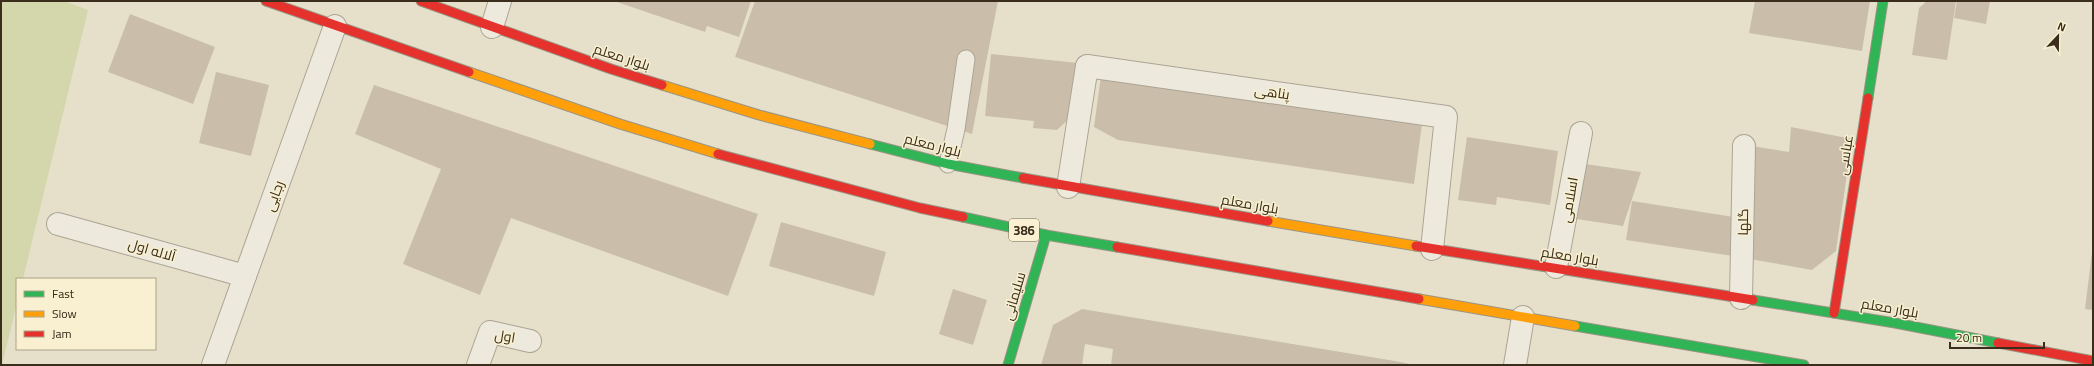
<svg xmlns="http://www.w3.org/2000/svg" width="2094" height="366" font-family="Georgia,Cairo,serif">
	<rect width="100%" height="100%" fill="#e6e0ca"/>
	<!-- green -->
	<path fill="#d3d7ab" d="M1 1H64L88 10 23 279H17V303L2 365Z"/>
	<!-- building -->
	<g fill="#cabeab">
		<path d="M614 1H751L739 37 707 26 705 32Z"/>
		<path d="M755 1H998L972 134 735 57Z"/>
		<path d="M1755 1H1870L1862 51 1749 33Z"/>
		<path d="M1927 1H1956L1947 60 1912 55 1919 8Z"/>
		<path d="M1957 1H1990L1986 24 1954 18Z"/>
		<path d="M130 14 215 47 193 104 108 72Z"/>
		<path d="M991 54 1078 63 1072 116 1057 130 1033 128 1034 121 985 116Z"/>
		<path d="M216 72 269 85 251 156 199 143Z"/>
		<path d="M1101 76 1422 124 1414 184 1118 140 1094 127Z"/>
		<path d="M374 85 758 214 728 296 511 218 480 295 403 264 441 169 355 134Z"/>
		<path d="M1791 127 1852 139 1836 251 1812 270 1750 259 1752 146 1789 152Z"/>
		<path d="M1467 137 1558 151 1550 205 1497 197 1496 205 1458 200Z"/>
		<path d="M1578 163 1641 172 1623 226 1570 218Z"/>
		<path d="M1632 201 1734 217 1733 256 1626 240Z"/>
		<path d="M781 222 886 252 874 296 769 266Z"/>
		<path d="M2092 252H2093V310L2085 309Z"/>
		<path d="M953 289 987 300 973 345 939 334Z"/>
		<path d="M1082 309 1395 361 1415 365H1111L1113 349 1085 344 1082 365H1041L1053 325Z"/>
	</g>
	<g fill="none" stroke-linecap="round" stroke-linejoin="round">
		<defs>
			<path id="lane" d="M948 164 956 129 966 59"/>
			<g id="street">
				<path d="M492 27 500 1"/>
				<path d="M1068 187 1087 66 1446 117 1432 249"/>
				<path d="M58 224 245 276"/>
				<path d="M1556 267 1581 133"/>
				<path d="M1741 298 1744 146"/>
				<path d="M213 365 335 26"/>
				<path d="M478 365 490 332 530 341"/>
				<path d="M1515 365 1523 317"/>
			</g>
			<g id="fast">
				<path d="M1868 98 1883 1"/>
				<path d="M870 144 948 164 1023 178"/>
				<path d="M963 217 1046 235 1117 247"/>
				<path d="M1753 300 1895 323 1998 343"/>
				<path d="M1575 326 1804 365"/>
				<path d="M1008 365 1046 235"/>
			</g>
			<g id="slow">
				<path d="M469 72 620 124 718 154"/>
				<path d="M662 85 759 115 870 144"/>
				<path d="M1268 221 1416 246"/>
				<path d="M1419 299 1575 326"/>
			</g>
			<g id="jam">
				<path d="M266 1 469 72"/>
				<path d="M421 1 611 69 662 85"/>
				<path d="M718 154 920 208 963 217"/>
				<path d="M1023 178 1268 221"/>
				<path d="M1416 246 1753 300"/>
				<path d="M1117 247 1419 299"/>
				<path d="M1834 313 1868 98"/>
				<path d="M1998 343 2093 361"/>
			</g>
		</defs>
		<!-- lane casing -->
		<use href="#lane" stroke="#aba494" stroke-width="19"/>
		<!-- street casing -->
		<use href="#street" stroke="#aba494" stroke-width="24"/>
		<!-- fast casing -->
		<use href="#fast" stroke="#9a9484" stroke-width="11"/>
		<!-- slow casing -->
		<use href="#slow" stroke="#9a9484" stroke-width="11"/>
		<!-- jam casing -->
		<use href="#jam" stroke="#9a9484" stroke-width="11"/>
		<!-- lane -->
		<use href="#lane" stroke="#ede9dd" stroke-width="17"/>
		<!-- street -->
		<use href="#street" stroke="#ede9dd" stroke-width="22"/>
		<!-- fast -->
		<use href="#fast" stroke="#30b455" stroke-width="9"/>
		<!-- slow -->
		<use href="#slow" stroke="#ff9f0a" stroke-width="9"/>
		<!-- jam -->
		<use href="#jam" stroke="#e5322d" stroke-width="9"/>
	</g>
	<g text-anchor="middle" dominant-baseline="central" stroke-width="3" stroke-linejoin="round" paint-order="stroke">
		<!-- shield labels -->
		<rect fill="#f8f0d0" stroke="#736852" stroke-width="1" x="1009" y="219" width="30" height="22" rx="3"/>
		<g font-size="13" font-weight="bold" fill="#3a2d1c">
			<text x="1024" y="230">386</text>
		</g>
		<!-- street labels -->
		<g font-size="14" fill="#3a2d1c" stroke="#f8f0d0">
			<text transform="translate(622 57) rotate(18)">بلوار معلم</text>
			<text transform="translate(1272 92) rotate(8)">پناهی</text>
			<text transform="translate(933 145) rotate(14)">بلوار معلم</text>
			<text transform="translate(1845 155) rotate(-81)">عباسی</text>
			<text transform="translate(274 196) rotate(-70)">رجایی</text>
			<text transform="translate(1569 200) rotate(-80)">اسلامی</text>
			<text transform="translate(1250 204) rotate(10)">بلوار معلم</text>
			<text transform="translate(1743 222) rotate(-89)">گلها</text>
			<text transform="translate(152 250) rotate(16)">آلاله اول</text>
			<text transform="translate(1570 256) rotate(9)">بلوار معلم</text>
			<text transform="translate(1014 296) rotate(-74)">سلیمانی</text>
			<text transform="translate(1890 308) rotate(10)">بلوار معلم</text>
			<text transform="translate(505 336) rotate(9)">اول</text>
		</g>
	</g>
	<!-- border -->
	<rect width="2094" height="366" fill="none" stroke="#3a2d1c" stroke-width="4"/>
	<!-- legend -->
	<rect x="16" y="278" width="140" height="72" fill="#f8f0d0" stroke="#aca288"/>
	<rect x="24" y="291" width="20" height="6" fill="#30b455" stroke="#aca288"/>
	<text x="52" y="298" font-size="12" fill="#3a2d1c">Fast</text>
	<rect x="24" y="311" width="20" height="6" fill="#ff9f0a" stroke="#aca288"/>
	<text x="52" y="318" font-size="12" fill="#3a2d1c">Slow</text>
	<rect x="24" y="331" width="20" height="6" fill="#e5322d" stroke="#aca288"/>
	<text x="52" y="338" font-size="12" fill="#3a2d1c">Jam</text>
	<!-- north arrow -->
	<g transform="translate(2058 36) rotate(22)" stroke="#f8f0d0" stroke-width="3" paint-order="stroke">
	<path d="M0-3L7 15L0 10L-7 15Z" fill="#3a2d1c"/>
	<text y="-6" font-size="11" font-weight="bold" text-anchor="middle" fill="#3a2d1c">N</text>
	</g>
	<!-- scale -->
	<path d="M1950 342v6h94v-6" fill="none" stroke="#3a2d1c" stroke-width="2"/>
	<text x="1956" y="342" font-size="12" fill="#3a2d1c" stroke="#f8f0d0" stroke-width="3" paint-order="stroke">20 m</text>
</svg>
